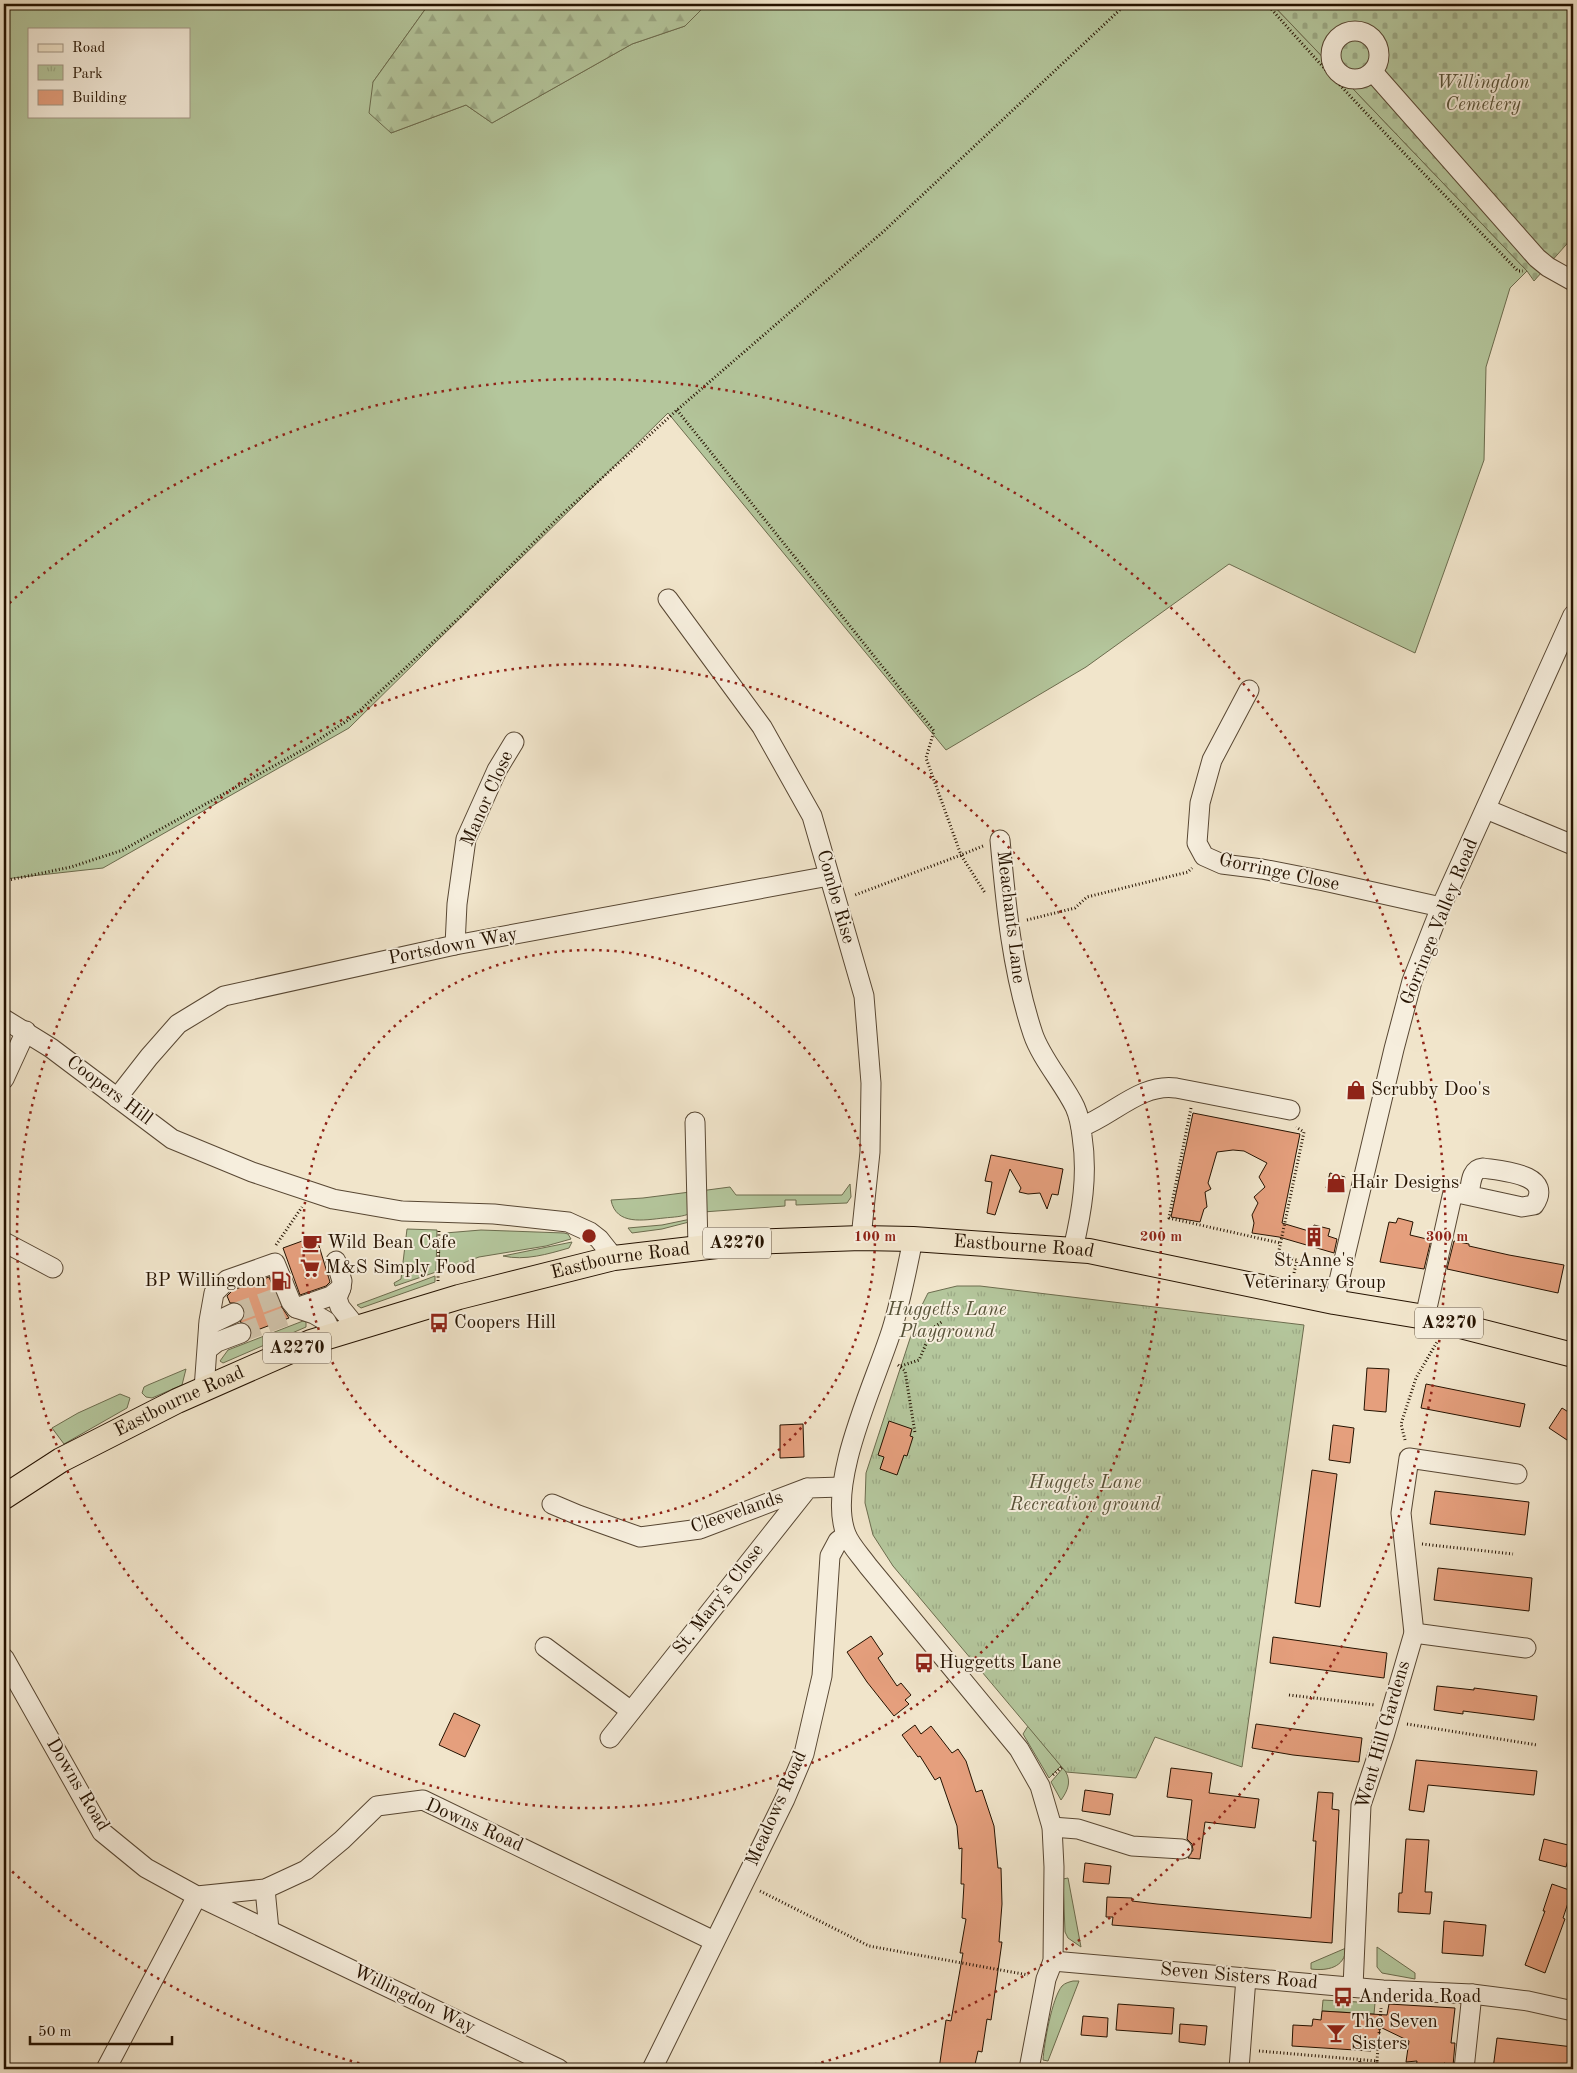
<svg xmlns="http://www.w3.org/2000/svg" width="1577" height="2073" font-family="'Old Standard TT',serif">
	<defs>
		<pattern id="forest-firs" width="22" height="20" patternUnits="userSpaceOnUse" patternTransform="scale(1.25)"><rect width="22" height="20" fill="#b4c69c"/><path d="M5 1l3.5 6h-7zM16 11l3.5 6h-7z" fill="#9ba985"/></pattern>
		<pattern id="cemetery-stones" width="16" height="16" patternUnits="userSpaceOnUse" patternTransform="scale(1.25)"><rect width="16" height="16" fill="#b4c69c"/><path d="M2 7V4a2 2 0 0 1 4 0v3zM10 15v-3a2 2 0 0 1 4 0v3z" fill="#9ba985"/></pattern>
		<pattern id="park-tufts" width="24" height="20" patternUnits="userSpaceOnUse" patternTransform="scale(1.25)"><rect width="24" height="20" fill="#b4c69c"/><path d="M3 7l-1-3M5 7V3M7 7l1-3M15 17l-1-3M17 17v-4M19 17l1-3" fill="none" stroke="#9ba985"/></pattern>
	</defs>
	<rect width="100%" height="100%" fill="#f1e5cb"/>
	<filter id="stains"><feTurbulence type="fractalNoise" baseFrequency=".004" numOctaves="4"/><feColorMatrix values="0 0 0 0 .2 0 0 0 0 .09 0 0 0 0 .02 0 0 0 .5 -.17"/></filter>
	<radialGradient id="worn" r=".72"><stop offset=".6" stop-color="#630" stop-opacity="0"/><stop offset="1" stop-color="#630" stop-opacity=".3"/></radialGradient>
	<!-- grass -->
	<g fill="#b4c69c" stroke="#6c6c4e" fill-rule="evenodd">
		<path d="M4 4H429L373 82 391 133 466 105 492 123 632 44 685 26 707 4H1272L1527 271 1510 288 1486 367 1484 460 1415 653 1229 564 1086 667 946 750 668 413 349 728 103 868 4 879ZM29 29H189V116H29Z"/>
		<path d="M850 1184 851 1197 847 1203 796 1205V1200H785V1206L703 1212 700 1191 730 1187 736 1195H842Z"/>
		<path d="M690 1192 691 1213C683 1217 673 1217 664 1218 644 1220 616 1226 611 1200L643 1198Z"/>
		<path d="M691 1219 689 1222 662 1229 632 1233 628 1228 662 1225Z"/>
		<path d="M407 1229 437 1230 436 1272 395 1286 394 1283 401 1279Z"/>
		<path d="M481 1230 564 1233 568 1234 571 1239 546 1246 479 1257 439 1272 440 1239 445 1233Z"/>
		<path d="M572 1242 569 1248C548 1254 525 1261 503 1256Z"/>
		<path d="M435 1276V1282L361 1308 357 1305Z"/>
		<path d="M303 1321 306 1322V1327L223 1363 220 1361 228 1350Z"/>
		<path d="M186 1369 182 1385 152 1398 146 1397 142 1393 144 1387 148 1385Z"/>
		<path d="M120 1394 130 1398 127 1408 64 1444 52 1428 78 1413Z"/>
		<path d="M1028 1726 1061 1766 1049 1778 1023 1734Z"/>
		<path d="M1063 1768C1072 1779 1069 1789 1061 1800L1051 1782Z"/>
		<path d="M1068 1878 1081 1947 1068 1938 1065 1932 1063 1879Z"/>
		<path d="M1377 1947 1415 1973V1979L1382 1973 1377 1967Z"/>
		<path d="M1346 1948C1345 1968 1327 1971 1311 1969V1963Z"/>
		<path d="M1073 1981H1079L1048 2061 1043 2060C1044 2044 1052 1998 1062 1986 1065 1983 1069 1982 1073 1981Z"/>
		<path d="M1323 2000 1375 2003 1374 2014 1322 2011Z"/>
	</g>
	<!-- forest -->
	<path fill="url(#forest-firs)" stroke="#6c6c4e" d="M429 4H537L557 7 561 4H707L685 26 632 44 492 123 466 105 391 133 369 113 373 82Z"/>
	<!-- cemetery -->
	<path fill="url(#cemetery-stones)" stroke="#6c6c4e" d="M1272 4H1573V237L1534 281 1527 271Z"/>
	<!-- park -->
	<path fill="url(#park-tufts)" stroke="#6c6c4e" d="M957 1286H980L1304 1325 1242 1767 1155 1737 1136 1778 1066 1772 893 1566 873 1535 865 1503 866 1473 919 1311 928 1293Z"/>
	<!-- building -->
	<g fill="#e59f7d" stroke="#251200">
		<path d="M1193 1113 1300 1134 1282 1223 1312 1232 1314 1225 1330 1229 1328 1236 1337 1239 1334 1253 1279 1237 1252 1233 1254 1223 1252 1215 1258 1203 1254 1197 1265 1187 1259 1177 1267 1163 1244 1151 1233 1150 1217 1152 1208 1183 1211 1189 1205 1192 1207 1207 1204 1209 1200 1222 1171 1217Z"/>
		<path d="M991 1155 1063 1169 1058 1195 1052 1194 1047 1209 1040 1193 1028 1194 1019 1192 1021 1188 1010 1169 995 1215 987 1213 992 1182 985 1181Z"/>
		<path d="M1330 1173 1345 1177 1343 1193 1326 1188Z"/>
		<path d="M1398 1218 1413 1222 1410 1235 1431 1240 1424 1269 1380 1262 1389 1222 1396 1223Z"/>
		<path d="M316 1236 330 1282 326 1286 300 1295 283 1248Z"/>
		<path d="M1454 1241 1469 1244V1246L1509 1255 1564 1265 1558 1293 1447 1269Z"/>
		<path d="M269 1277 281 1306 289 1318 252 1332 248 1324 240 1322 245 1314 244 1308 240 1303H230L227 1296 233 1290Z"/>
		<path d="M1367 1368 1389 1369 1386 1412 1364 1410Z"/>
		<path d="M1426 1384 1525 1404 1520 1427 1421 1408Z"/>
		<path d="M1562 1408 1573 1415V1444L1549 1428Z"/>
		<path d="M889 1421 912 1429 910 1436 913 1437 907 1456 904 1455 897 1475 880 1469 884 1457 878 1455Z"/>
		<path d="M803 1424 804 1457 780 1458V1425Z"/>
		<path d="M1333 1425 1354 1428 1350 1463 1329 1460Z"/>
		<path d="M1312 1470 1337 1474 1320 1607 1295 1603Z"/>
		<path d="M1435 1491 1529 1502 1525 1535 1430 1524Z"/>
		<path d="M1438 1568 1532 1578 1529 1611 1434 1600Z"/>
		<path d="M871 1636 883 1654 878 1658 897 1686 901 1683 911 1695 905 1700 909 1704 894 1716 867 1682 847 1652Z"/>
		<path d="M1273 1637 1387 1653 1384 1678 1270 1663Z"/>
		<path d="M1437 1686 1474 1690V1688L1537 1696 1534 1720 1463 1711V1714L1434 1710Z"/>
		<path d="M454 1713 480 1725 465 1757 439 1745Z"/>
		<path d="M1256 1724 1362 1738 1359 1762 1293 1755 1252 1748Z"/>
		<path d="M915 1725 921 1734 931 1726 952 1753 958 1749 966 1761 976 1792 982 1790 994 1826 998 1868H1001L1002 1904 999 1942H1002L991 2020 987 2019 982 2052 978 2051 974 2069H939L946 2020 951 2021 963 1953H960L966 1919 962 1918 964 1884H961L962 1848 959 1849 957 1826 940 1777 935 1780 920 1756 918 1757 902 1735Z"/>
		<path d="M1416 1760 1537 1771 1534 1795 1428 1785 1424 1812 1409 1810Z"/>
		<path d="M1171 1768 1212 1773 1209 1793 1259 1799 1255 1828 1205 1822 1200 1859 1188 1858 1193 1850 1192 1844 1187 1839 1192 1800 1167 1797Z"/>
		<path d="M1085 1790 1113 1794 1110 1815 1082 1811Z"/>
		<path d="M1318 1792 1333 1793 1332 1809 1339 1810 1332 1943 1112 1925 1113 1917H1106L1107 1897 1132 1898V1901L1157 1904 1311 1918 1316 1841H1313Z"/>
		<path d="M1406 1839 1429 1840 1425 1892H1432L1430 1914 1398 1912 1399 1893H1402Z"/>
		<path d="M1544 1839 1572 1846 1566 1867 1539 1860Z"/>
		<path d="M1085 1863 1111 1866 1109 1884 1083 1882Z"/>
		<path d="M1552 1884 1572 1891 1563 1918 1565 1919 1545 1973 1525 1965 1545 1911H1543Z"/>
		<path d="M1444 1921 1486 1925 1483 1956 1442 1953Z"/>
		<path d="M1118 2004 1174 2008 1172 2034 1116 2030Z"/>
		<path d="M1389 2004 1455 2008 1451 2043H1455L1453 2066 1444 2063 1443 2069H1416L1417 2061 1406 2062 1409 2041 1380 2027 1379 2039H1372L1371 2051 1292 2046 1293 2025 1312 2026 1313 2019 1321 2020 1322 2011 1387 2015Z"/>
		<path d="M1083 2016 1108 2018 1107 2037 1081 2035Z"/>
		<path d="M1180 2024 1207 2026 1205 2045 1179 2042Z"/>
		<path d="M1497 2038 1573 2047V2069H1493Z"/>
	</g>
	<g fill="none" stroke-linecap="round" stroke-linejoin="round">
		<!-- minor-tunnel -->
		<g stroke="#d2c5ad" stroke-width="19" stroke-dasharray="19 9" stroke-linecap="butt">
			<path d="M234 1313 281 1296"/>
			<path d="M241 1333 287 1316"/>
		</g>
		<defs>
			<g id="minor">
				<circle cx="1355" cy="55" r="24"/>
				<path d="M1373 72 1537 258 1548 267 1573 281"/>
				<path d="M668 599 762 727 812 816 864 996 871 1083 870 1152 861 1238"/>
				<path d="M1249 690 1212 760 1200 803 1197 843 1204 856 1222 864 1262 869 1324 881 1441 907"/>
				<path d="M1486 809 1573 845"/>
				<path d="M1000 840C1006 906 1012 971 1033 1034 1041 1058 1064 1084 1075 1107 1079 1116 1081 1127 1082 1136 1088 1175 1082 1211 1073 1249"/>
				<path d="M455 945 457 904 466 839 497 770 514 742"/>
				<path d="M4 1019 51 1048 172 1139 252 1172 333 1199 402 1211 494 1214 568 1222 590 1232 599 1239 614 1258"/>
				<path d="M4 1079 26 1031"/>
				<path d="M117 1098 149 1057 178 1024 224 996 455 945 829 876"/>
				<path d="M695 1122 698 1247"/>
				<path d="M1081 1127C1113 1115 1141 1083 1176 1088L1290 1110"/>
				<path d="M913 1239C907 1269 901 1300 892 1329 876 1381 826 1482 846 1534 850 1545 861 1556 868 1566L1019 1749 1040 1786 1052 1827 1054 1867 1053 1961 1046 1979 1029 2069"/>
				<path d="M4 1242 53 1268"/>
				<path d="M341 1288 337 1298 340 1307 357 1328"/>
				<path d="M1334 1302 1394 1049 1412 981 1441 907 1573 615"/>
				<path d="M296 1308 331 1296 341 1288 342 1281 336 1261"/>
				<path d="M1425 1317 1453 1192 1522 1207 1534 1205C1555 1174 1502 1171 1483 1168 1470 1169 1471 1185 1469 1195"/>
				<path d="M209 1325 234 1313"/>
				<path d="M208 1349 217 1342 241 1333"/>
				<path d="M204 1389 209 1321 214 1293 227 1280 275 1263 291 1302 296 1308 314 1314 326 1321 333 1335"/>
				<path d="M552 1504 578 1515 640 1537 700 1529 807 1488"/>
				<path d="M1414 1633 1526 1648"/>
				<path d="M545 1647 631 1711"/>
				<path d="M4 1658 102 1832 146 1868 197 1896 265 1889 306 1870 342 1840 377 1806 423 1800 714 1941"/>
				<path d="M610 1738 808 1488 842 1487"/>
				<path d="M1052 1827 1078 1829 1132 1846 1182 1849"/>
				<path d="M265 1889 269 1930"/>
				<path d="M1053 1961 1383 1990 1472 1994 1528 2001 1573 2011"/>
				<path d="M1353 1987 1361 1805 1384 1736 1414 1633 1401 1513 1409 1458 1517 1474"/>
				<path d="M106 2069 197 1896 559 2069"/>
				<path d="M652 2069 785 1799 804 1754 822 1676 830 1556 838 1541 846 1535"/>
				<path d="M1239 2069 1246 1978"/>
				<path d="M1464 2069 1472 1994"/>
			</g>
			<g id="major">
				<path id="s1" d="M4 1497 61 1460 177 1401 311 1342 459 1297 614 1258 751 1242 861 1238 913 1239 1089 1251 1334 1302 1425 1317 1573 1355"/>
			</g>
		</defs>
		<!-- minor casing -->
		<use href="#minor" stroke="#584733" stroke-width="21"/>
		<!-- major casing -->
		<use href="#major" stroke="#251200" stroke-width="26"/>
		<!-- path -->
		<g stroke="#251200" stroke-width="3" stroke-dasharray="1 2.5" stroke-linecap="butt">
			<path d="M1267 4C1347 96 1433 183 1518 271H1523"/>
			<path d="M677 410 934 731 926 758 961 855 855 895"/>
			<path d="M983 846 961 855 985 893"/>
			<path d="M4 881 71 867 123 850 308 747 354 716 463 614 560 516 677 410 884 231 1126 4"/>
			<path d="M1027 920 1075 908 1087 897 1188 872 1192 868"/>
			<path d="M1191 1108 1169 1218 1280 1243"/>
			<path d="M276 1245 302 1207"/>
			<path d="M1294 1273 1297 1260 1278 1255 1304 1132 1296 1127"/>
			<path d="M438 1281 439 1230"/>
			<path d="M898 1365 905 1371 915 1433"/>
			<path d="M901 1366 919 1360 933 1328 943 1321"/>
			<path d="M1405 1440 1401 1424 1416 1378 1437 1342"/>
			<path d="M1422 1544 1513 1554"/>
			<path d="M1289 1695 1375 1705"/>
			<path d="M1407 1724 1537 1745"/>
			<path d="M1053 1775 1062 1767"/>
			<path d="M760 1891 869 1946 1028 1975"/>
			<path d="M1259 2051 1377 2061V2068L1398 2069"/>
			<path d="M1377 2061 1381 2008"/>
			<path d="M1359 2069 1360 2060"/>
		</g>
		<!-- minor -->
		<use href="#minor" stroke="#f6eedd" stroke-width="19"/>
		<!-- major -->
		<use href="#major" stroke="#f1e5cb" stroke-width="24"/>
	</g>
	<!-- distance rings -->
	<g fill="none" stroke="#8f2418" stroke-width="2.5" stroke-dasharray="2.5 5">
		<circle cx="589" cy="1236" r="286"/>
		<circle cx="589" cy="1236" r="572"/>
		<path d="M381 2069A858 858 0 0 1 4 1864M4 608A858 858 0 1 1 797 2069"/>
	</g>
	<!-- icons -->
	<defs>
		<symbol id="shop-bare" viewBox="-9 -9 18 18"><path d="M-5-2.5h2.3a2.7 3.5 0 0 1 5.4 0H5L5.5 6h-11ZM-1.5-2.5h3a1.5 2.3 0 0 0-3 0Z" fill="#8f2418" stroke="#f6eedd" stroke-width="2.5" paint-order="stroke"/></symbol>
		<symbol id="building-bare" viewBox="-9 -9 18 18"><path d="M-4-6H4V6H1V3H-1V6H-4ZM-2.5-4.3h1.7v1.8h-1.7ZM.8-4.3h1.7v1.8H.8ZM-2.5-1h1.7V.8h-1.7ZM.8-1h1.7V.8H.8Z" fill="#8f2418" stroke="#f6eedd" stroke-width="2.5" paint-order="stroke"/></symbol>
		<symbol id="cafe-bare" viewBox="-9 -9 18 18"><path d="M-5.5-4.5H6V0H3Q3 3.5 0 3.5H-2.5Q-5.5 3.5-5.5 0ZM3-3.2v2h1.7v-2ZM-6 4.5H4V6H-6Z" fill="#8f2418" stroke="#f6eedd" stroke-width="2.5" paint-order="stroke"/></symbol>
		<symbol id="supermarket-bare" viewBox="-9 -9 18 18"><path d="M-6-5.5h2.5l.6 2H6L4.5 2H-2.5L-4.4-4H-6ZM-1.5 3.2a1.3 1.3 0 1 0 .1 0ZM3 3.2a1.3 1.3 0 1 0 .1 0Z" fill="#8f2418" stroke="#f6eedd" stroke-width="2.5" paint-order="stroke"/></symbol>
		<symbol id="fuel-bare" viewBox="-9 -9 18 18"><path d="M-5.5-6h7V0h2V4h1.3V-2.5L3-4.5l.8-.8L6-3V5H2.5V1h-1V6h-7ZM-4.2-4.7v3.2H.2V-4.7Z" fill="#8f2418" stroke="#f6eedd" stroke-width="2.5" paint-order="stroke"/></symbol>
		<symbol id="bus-bare" viewBox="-9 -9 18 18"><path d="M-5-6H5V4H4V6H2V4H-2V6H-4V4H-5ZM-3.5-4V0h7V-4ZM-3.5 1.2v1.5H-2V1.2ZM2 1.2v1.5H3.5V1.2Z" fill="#8f2418" stroke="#f6eedd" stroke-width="2.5" paint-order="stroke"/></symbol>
		<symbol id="bar-bare" viewBox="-9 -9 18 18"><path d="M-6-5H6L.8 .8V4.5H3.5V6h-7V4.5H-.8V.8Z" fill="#8f2418" stroke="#f6eedd" stroke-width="2.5" paint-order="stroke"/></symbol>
	</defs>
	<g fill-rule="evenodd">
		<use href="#shop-bare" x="1342" y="1076" width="28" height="28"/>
		<use href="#shop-bare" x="1322" y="1169" width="28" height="28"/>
		<use href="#building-bare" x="1300" y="1223" width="28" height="28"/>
		<use href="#cafe-bare" x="298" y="1229" width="28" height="28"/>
		<use href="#supermarket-bare" x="296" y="1254" width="28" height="28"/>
		<use href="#fuel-bare" x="267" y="1267" width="28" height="28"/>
		<use href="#bus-bare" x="425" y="1309" width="28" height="28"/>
		<use href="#bus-bare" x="910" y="1649" width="28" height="28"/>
		<use href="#bus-bare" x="1329" y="1983" width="28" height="28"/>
		<use href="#bar-bare" x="1322" y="2019" width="28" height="28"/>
	</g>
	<g text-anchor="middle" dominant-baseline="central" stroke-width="4" stroke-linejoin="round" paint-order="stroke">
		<!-- shield labels -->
		<g fill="#f6eedd" stroke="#645442" stroke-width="1">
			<rect x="703" y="1227.5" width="68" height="31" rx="4"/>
			<rect x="1415" y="1307.5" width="68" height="31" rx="4"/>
			<rect x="263" y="1332.5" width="68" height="31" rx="4"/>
		</g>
		<g font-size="18" font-weight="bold" fill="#251200">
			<text x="737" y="1243">A2270</text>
			<text x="1449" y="1323">A2270</text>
			<text x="297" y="1348">A2270</text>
		</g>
		<!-- park labels -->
		<g font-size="19" font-style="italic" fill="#575137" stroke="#f6eedd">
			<text x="1483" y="83">Willingdon<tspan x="1483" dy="22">Cemetery</tspan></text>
			<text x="947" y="1310">Huggetts Lane<tspan x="947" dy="22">Playground</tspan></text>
			<text x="1085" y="1483">Huggets Lane<tspan x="1085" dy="22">Recreation ground</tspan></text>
		</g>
		<!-- street labels -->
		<g font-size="19" fill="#251200" stroke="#f6eedd">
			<text transform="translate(488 799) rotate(-66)">Manor Close</text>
			<text transform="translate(1279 873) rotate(12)">Gorringe Close</text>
			<text transform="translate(835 897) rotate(74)">Combe Rise</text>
			<text transform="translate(1010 917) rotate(83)">Meachants Lane</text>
			<text transform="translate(1440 922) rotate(-68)">Gorringe Valley Road</text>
			<text transform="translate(453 947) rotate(-11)">Portsdown Way</text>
			<text transform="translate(109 1091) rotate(37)">Coopers Hill</text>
			<text stroke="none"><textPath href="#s1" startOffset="1070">Eastbourne Road</textPath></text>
			<text stroke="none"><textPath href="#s1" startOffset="665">Eastbourne Road</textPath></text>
			<text stroke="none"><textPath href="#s1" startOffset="200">Eastbourne Road</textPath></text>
			<text transform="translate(737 1513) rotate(-19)">Cleevelands</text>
			<text transform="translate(719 1600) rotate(-52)">St. Mary's Close</text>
			<text transform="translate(1384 1735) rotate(-74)">Went Hill Gardens</text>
			<text transform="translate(77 1785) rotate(59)">Downs Road</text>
			<text transform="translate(777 1809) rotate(-66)">Meadows Road</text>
			<text transform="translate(474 1826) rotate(24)">Downs Road</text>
			<text transform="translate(1239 1977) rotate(5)">Seven Sisters Road</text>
			<text transform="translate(414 2000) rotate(26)">Willingdon Way</text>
		</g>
		<!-- poi labels -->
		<g font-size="19" fill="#251200" stroke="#f6eedd" text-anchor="start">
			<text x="1371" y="1090">Scrubby Doo's</text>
			<text x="1351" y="1183">Hair Designs</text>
			<text x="327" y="1243">Wild Bean Cafe</text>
			<text x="1314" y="1261" text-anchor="middle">St Anne's<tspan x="1314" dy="22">Veterinary Group</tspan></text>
			<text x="325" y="1268">M&amp;S Simply Food</text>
			<text x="266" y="1281" text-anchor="end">BP Willingdon</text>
			<text x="454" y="1323">Coopers Hill</text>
			<text x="939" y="1663">Huggetts Lane</text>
			<text x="1358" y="1997">Anderida Road</text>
			<text x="1351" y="2022">The Seven<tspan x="1351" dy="22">Sisters</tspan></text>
		</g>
	</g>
	<circle cx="589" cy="1236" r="8" fill="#8f2418" stroke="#f6eedd" stroke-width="2.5"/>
	<g font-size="15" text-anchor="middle" font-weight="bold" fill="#8f2418" stroke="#f6eedd" stroke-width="4" stroke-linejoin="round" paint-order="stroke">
		<text x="875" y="1241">100 m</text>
		<text x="1161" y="1241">200 m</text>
		<text x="1447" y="1241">300 m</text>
	</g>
	<!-- margin -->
	<rect width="1577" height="2073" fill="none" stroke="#f1e5cb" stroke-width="20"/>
	<rect x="5" y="5" width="1567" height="2063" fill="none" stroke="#251200" stroke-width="2.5"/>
	<rect x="10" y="10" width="1557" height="2053" fill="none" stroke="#251200"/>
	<!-- legend -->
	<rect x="28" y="28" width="162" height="90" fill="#f6eedd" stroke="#a29685"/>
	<rect x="38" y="44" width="25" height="8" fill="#f1e5cb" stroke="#a29685"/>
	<text x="72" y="52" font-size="15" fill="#251200">Road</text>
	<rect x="38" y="65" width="25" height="15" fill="url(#park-tufts)" stroke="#a29685"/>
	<text x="72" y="78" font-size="15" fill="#251200">Park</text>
	<rect x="38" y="90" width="25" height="15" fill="#e59f7d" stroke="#a29685"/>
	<text x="72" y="102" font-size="15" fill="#251200">Building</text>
	<!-- scale -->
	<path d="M30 2036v8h142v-8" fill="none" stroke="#251200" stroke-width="2.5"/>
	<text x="38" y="2036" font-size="15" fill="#251200" stroke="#f6eedd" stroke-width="4" paint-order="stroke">50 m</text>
	<rect width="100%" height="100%" filter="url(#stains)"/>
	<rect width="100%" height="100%" fill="url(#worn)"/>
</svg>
